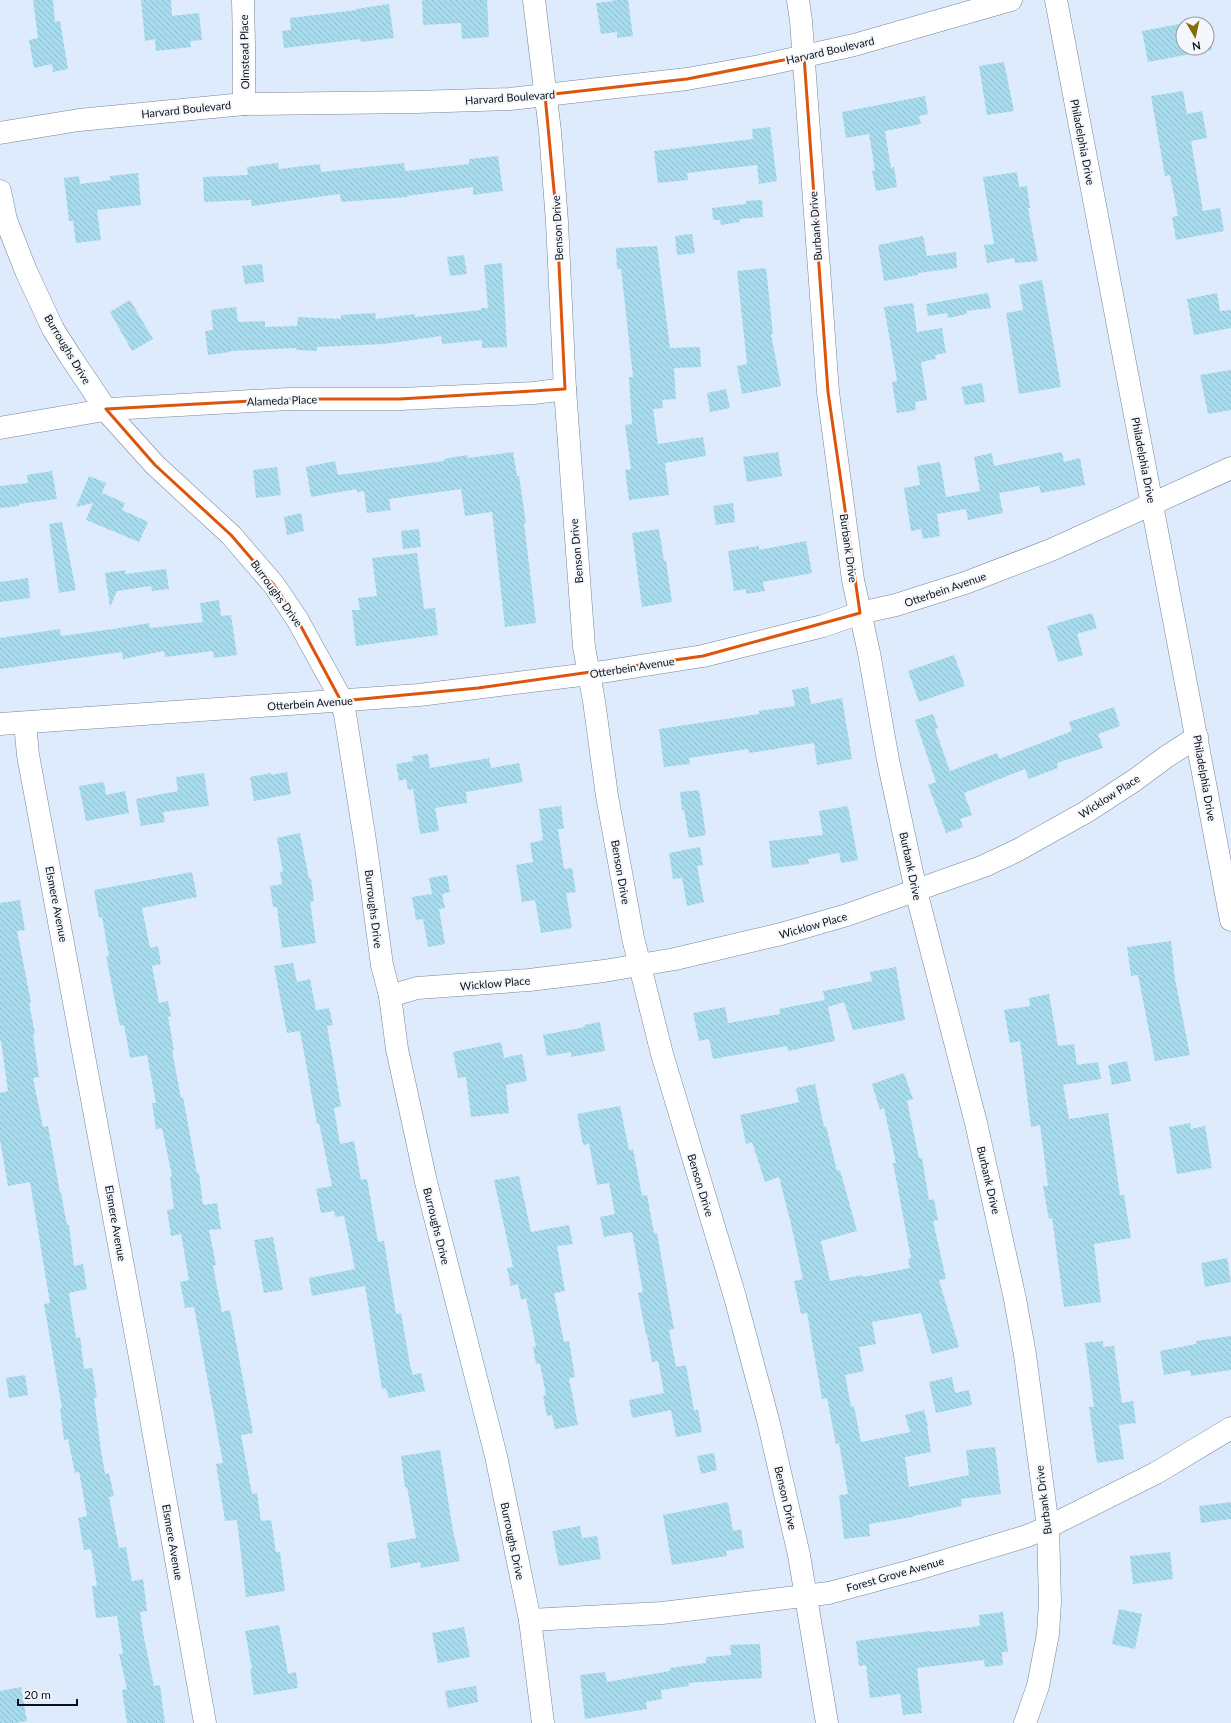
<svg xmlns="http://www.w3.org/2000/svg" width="1231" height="1723" font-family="Lato,sans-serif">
	<defs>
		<pattern id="building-back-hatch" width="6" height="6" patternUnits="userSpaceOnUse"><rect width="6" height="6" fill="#a7dcef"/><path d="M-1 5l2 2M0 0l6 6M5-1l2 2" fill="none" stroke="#8fbccc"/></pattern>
	</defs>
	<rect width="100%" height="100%" fill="#deebfc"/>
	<!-- building -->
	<g fill="url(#building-back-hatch)">
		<path d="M33 0H53L55 22 60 21 68 69 53 72 52 64 34 68 29 40 38 38Z"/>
		<path d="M141 0H171L172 16 199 13 202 40 190 41 191 47 156 51 155 39 145 41Z"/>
		<path d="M422 0H487L489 37 462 39 461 23 423 25Z"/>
		<path d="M613 0H628L633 36 617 38V32L601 34 596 3 613 1Z"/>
		<path d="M389 4 394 38 361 42 360 39 284 48 282 31 291 30 290 18 356 10V9Z"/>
		<path d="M1185 23V24H1183V48H1207L1208 28 1212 50 1148 62 1142 31Z"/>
		<path d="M1004 62 1014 111 987 115 979 66Z"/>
		<path d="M1183 91 1187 114 1202 111 1207 138 1191 141 1203 211 1220 208 1224 231 1176 240 1172 217 1178 216 1170 175 1165 176 1151 96Z"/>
		<path d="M925 96 928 114 919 116 921 124 885 131 891 168 894 167 897 187 876 191 872 171 875 170 869 134 846 138 842 112Z"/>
		<path d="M770 127 777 181 759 184 757 165 687 173 688 180 658 183 654 151 753 139 752 129Z"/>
		<path d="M498 156 503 191 473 195V187L407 196V197L341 202 340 194 252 206 251 200 204 202 203 177 248 175 247 167 278 163 279 169 320 164 321 172 404 163 405 171 469 164V159Z"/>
		<path d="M1017 172 1019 187 1027 186 1030 208H1028L1038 261 1015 263 1014 258 987 263 984 245 994 244 983 177Z"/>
		<path d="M138 173 141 205 97 210 101 240 76 243 73 221H69L64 178 79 176 80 184 111 180 110 176Z"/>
		<path d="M762 200 763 217 740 219V222L721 225 720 220H713L712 208 746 204V201Z"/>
		<path d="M692 234 695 253 677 255 675 236Z"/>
		<path d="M923 236 927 256 956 252 957 268 918 273V275L884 281 878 245Z"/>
		<path d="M657 246 670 348 700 347 701 367 674 368 676 399 662 400 663 408 653 409 658 444 703 437 706 456 665 463 669 495 629 500 625 470 631 469 625 425 632 424 629 377H633L621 269H617L616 248Z"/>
		<path d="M464 255 467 274 450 276 447 257Z"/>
		<path d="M502 263 507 347 482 348V340L442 344 441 336 384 344 317 347V351L296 350V348L230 351V352L208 355 205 331 213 330 211 310 236 307 238 322 265 321V327L297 326 298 317 341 319V315L375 313 376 319 415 314V317L481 310V308H488L484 265Z"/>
		<path d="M262 264 264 282 245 284 242 266Z"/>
		<path d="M766 268 773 334H771L781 386 742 394 737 366 747 364 737 271Z"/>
		<path d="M1042 280 1061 387 1019 394 1006 313 1023 310 1019 285Z"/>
		<path d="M988 293 991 308 966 311 967 314 948 318 947 313 928 316 926 304Z"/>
		<path d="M1217 293 1220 311 1231 310V328L1194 335 1187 299Z"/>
		<path d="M130 300 153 339 132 351 110 312Z"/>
		<path d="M913 303 917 332 942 328 946 353 935 355 936 359 921 362 927 400 915 402 916 410 897 413 892 382 897 381 884 307Z"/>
		<path d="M1231 370V410L1208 414 1200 375Z"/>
		<path d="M982 383 985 402 965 405 961 387Z"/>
		<path d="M726 389 730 408 710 412 707 393Z"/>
		<path d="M513 452 517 476H519L526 523H524L536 623 505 627 492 512 465 516 461 489 389 499 391 510 367 513 364 491 357 492V489L311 497 306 467 335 461 338 475 444 461V459L467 455 468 458Z"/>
		<path d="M778 452 782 476 747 482 743 457Z"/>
		<path d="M1062 452 1064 462 1080 458 1085 485 1041 493 1039 486 999 493 1003 513 968 520 966 509 937 514 940 536 923 539 921 529 911 531 904 488 920 485 917 466 940 462 946 497 980 491 974 457 992 453 994 466Z"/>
		<path d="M277 467 281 495 256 498 253 470Z"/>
		<path d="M52 471 57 499 19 504V506L0 508V486L28 483 27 475Z"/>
		<path d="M89 476 106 483 102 493 125 503 122 510 148 522 139 542 86 520 93 503 76 507Z"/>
		<path d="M733 503 735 522 716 525 713 506Z"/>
		<path d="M301 513 304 531 287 535 284 517Z"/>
		<path d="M62 522 76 590 59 593 49 524Z"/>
		<path d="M419 529 421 547 403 549 401 531Z"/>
		<path d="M659 529 664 561H666L672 602 642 607 632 533Z"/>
		<path d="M806 541 812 573 763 582 765 591 746 594V589L734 591 728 551 759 546V550Z"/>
		<path d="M417 553 424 609 435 608 438 635 356 646 352 610H360L358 598 377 596 372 558Z"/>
		<path d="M166 569 169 589 152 591 151 586 117 591 110 607 105 573 126 570 125 574Z"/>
		<path d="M28 578 30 598 0 602V582Z"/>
		<path d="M219 600 221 616 231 615 237 655 214 658 213 651 165 657 164 651 123 659 122 652 0 669V638L60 629 61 636 120 628 149 623 150 628 203 622 200 603Z"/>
		<path d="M1092 613 1097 628 1077 634 1083 655 1058 662 1047 626Z"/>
		<path d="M954 655 965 686 919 702 908 671Z"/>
		<path d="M808 687 811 704 842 698 852 759 817 765 814 743 749 753 748 749 689 758 690 764 664 767 659 729 759 714V711L795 706 792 690Z"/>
		<path d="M1114 707 1120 726 1098 734 1103 748 1057 763 1058 768 1029 779 1025 769 964 793 972 815 960 819 963 827 946 833 928 785 936 782 915 720 933 714 938 728 935 729 950 771 997 753 999 759 1072 731 1069 722Z"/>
		<path d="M428 754 430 768 489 758 491 768 519 763 523 782 466 792 467 803 435 808 439 831 420 834 413 789 408 790 406 779 399 781 396 764 413 761 412 756Z"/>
		<path d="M287 772 291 794 254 801 250 777 271 773V775Z"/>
		<path d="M204 773 209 806 163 812 165 822 141 826 136 799 178 791 176 777Z"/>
		<path d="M104 782 106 795 125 791 129 813 86 821 79 786Z"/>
		<path d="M699 790 706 835 689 838 684 810H682L680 792Z"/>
		<path d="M561 806 564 829H558L564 869 572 868 576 892 566 893 572 928 541 933 535 900 522 902 516 865 533 862 530 843 543 840 539 809Z"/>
		<path d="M848 806 858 860 841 863 839 853 808 859 809 864 772 868 769 841 823 835 819 811Z"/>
		<path d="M300 833 309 879H311L314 901 310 902 316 943 282 948 277 907H273L270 886 282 884 280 872H283L277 838Z"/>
		<path d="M700 847 703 865 697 866 704 902 687 906 682 878 673 879 669 853Z"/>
		<path d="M192 872 197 897 142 908 150 948 158 946 161 964 152 966 159 1003 168 1001 171 1016 168 1017 174 1050 172 1051 181 1098 183 1097 197 1173H199L203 1205 217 1203 221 1229 209 1230 216 1265 213 1266 222 1312 230 1310 253 1433 241 1435 252 1494 257 1493 261 1521 271 1520 276 1552H280L285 1591 246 1597 237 1520 225 1521 216 1464 223 1463 194 1307 185 1308 180 1282 189 1280 181 1234 171 1236 167 1210 174 1209 170 1177 172 1176 162 1128 156 1129 152 1103H156L147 1055 130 1058 124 1025 120 1026 106 956H109L102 917 99 918 94 890Z"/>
		<path d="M447 875 450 892 442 894 445 908 439 909 445 944 428 947 423 919 416 920 412 897 432 894 429 878Z"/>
		<path d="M20 900 25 930 17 931 31 1002 29 1003 35 1034 33 1035 39 1077 33 1078 43 1127 48 1126 60 1193H61L67 1225H69L74 1266 83 1264 87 1289 69 1293 76 1338 80 1337 84 1369 92 1368 97 1397 94 1398 101 1450 105 1474 109 1473 114 1496 109 1497 119 1548 126 1547 132 1581 143 1579 147 1611 140 1612 144 1638 154 1686 160 1685 165 1723H127L122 1690 127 1689 119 1654H123L117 1616 96 1618 92 1586H97L91 1549 84 1550 78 1518 87 1516 79 1472 75 1473 68 1439 64 1440 60 1408H62L44 1304 50 1303 30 1182 8 1186 0 1140V1093L8 1091 1 1041H0V903Z"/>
		<path d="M1171 941 1175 979 1190 1055 1155 1061 1138 975 1131 976 1127 947Z"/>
		<path d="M293 963 297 982 310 979 316 1010 329 1008 333 1025 327 1026 341 1106 334 1108 340 1144 354 1141 361 1180 367 1179 378 1242 384 1241 396 1314 401 1313 410 1365 413 1375 421 1373 425 1391 389 1398 386 1388 382 1389 365 1286 312 1296 309 1278 355 1269 344 1216 335 1217 334 1211 321 1213 316 1189 332 1186 319 1123 317 1124 300 1031 287 1033 274 966Z"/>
		<path d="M896 967 905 1020 853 1030 844 1002 828 1007 835 1041 788 1051 787 1046 713 1059 709 1039 699 1041 693 1013 725 1007 728 1023 780 1014 779 1009 825 1000 823 991 872 981 870 972Z"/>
		<path d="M1049 994 1058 1046 1074 1044 1077 1065 1098 1062 1101 1079 1063 1085 1069 1119 1108 1113 1120 1195H1124L1131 1238 1094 1244 1101 1302 1064 1307 1052 1218 1049 1219 1043 1186H1048L1040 1125 1031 1127 1020 1041 1010 1043 1004 1010 1030 1006 1029 998Z"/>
		<path d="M600 1022 605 1051 571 1057V1052L547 1056 543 1035 585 1027 584 1025Z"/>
		<path d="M501 1042 504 1058 522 1054 527 1081 506 1085 509 1113 471 1117 466 1077 458 1078 453 1052Z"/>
		<path d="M1127 1061 1131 1081 1112 1085 1108 1065Z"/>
		<path d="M904 1073 913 1099 907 1101 919 1158H922L929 1200 934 1199 938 1220 933 1221 946 1279 939 1280 959 1347 932 1354 921 1313 872 1322 876 1344 859 1347 864 1371 845 1375 851 1406H854L861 1442 910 1432 905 1415 924 1410 928 1426H927L931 1452 905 1457 909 1487 969 1475 966 1450 995 1447 1001 1494 961 1499 962 1506 913 1516V1517L869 1524 870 1536 844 1539 839 1495 848 1494 839 1443 836 1444 827 1398 822 1399 807 1313 801 1314 794 1281 803 1279 791 1224 779 1177 765 1182 752 1142 746 1144 740 1115 799 1102 796 1088 815 1084 824 1127 826 1126 837 1171 840 1170 857 1231 821 1241 830 1281 862 1275 863 1277 910 1268 908 1259 911 1258 893 1163H896L884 1108 880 1110 872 1084Z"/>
		<path d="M620 1106 629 1150 633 1149 642 1196 647 1195 654 1233H657L674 1329 669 1330 676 1367 686 1365 694 1410H698L702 1432 676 1437 671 1410 632 1418 629 1400 664 1393 658 1361 652 1362 647 1335H646L638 1293 643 1292 632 1232 604 1237 600 1217 615 1214 609 1183 597 1185 589 1144 583 1145 577 1114Z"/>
		<path d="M1190 1123 1191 1129 1205 1126 1212 1168 1177 1174 1169 1127Z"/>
		<path d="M519 1176 531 1232 569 1225 573 1244 557 1246 565 1291 554 1293 564 1342 569 1341 575 1377 569 1378 578 1425 555 1429 552 1415 547 1416 543 1396 546 1395 540 1364H536L533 1347H536L526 1298 521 1300 518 1284 511 1286 507 1268 513 1267 494 1180Z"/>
		<path d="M273 1237 283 1290 264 1293 254 1240Z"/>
		<path d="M1227 1258 1231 1282 1205 1287 1201 1263Z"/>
		<path d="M1231 1336V1370L1191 1376 1190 1370 1164 1375 1160 1351 1196 1344V1341Z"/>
		<path d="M1103 1341V1347L1114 1346 1122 1403 1133 1401 1136 1423 1119 1425 1124 1459 1097 1463 1089 1407H1094L1085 1343Z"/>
		<path d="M25 1375 28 1395 9 1398 6 1378Z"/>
		<path d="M952 1377 955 1393 969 1390 972 1405 936 1413 929 1382Z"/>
		<path d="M440 1450 453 1531 460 1561 421 1568 420 1562 391 1568 387 1543 416 1538 407 1487H405L401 1456Z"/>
		<path d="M714 1453 717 1470 701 1474 697 1456Z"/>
		<path d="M728 1502 733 1531 741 1529 744 1548 726 1551 727 1556 672 1565 663 1515Z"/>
		<path d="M1231 1502V1519L1201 1523 1199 1506Z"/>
		<path d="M580 1526 582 1538 597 1536 601 1559 559 1566 552 1531Z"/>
		<path d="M1170 1552 1173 1579 1133 1584 1130 1556Z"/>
		<path d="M1119 1609 1142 1614 1135 1649 1112 1644Z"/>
		<path d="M1003 1612 1008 1652H1002L1003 1665 985 1667 984 1660 917 1668 922 1713 903 1715 900 1694 870 1698 866 1665 859 1666 856 1641 930 1631 931 1632 980 1626 979 1615Z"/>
		<path d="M279 1625 288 1674 296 1672 298 1688 254 1695 250 1669H252L245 1631Z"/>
		<path d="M464 1627 470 1657 438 1663 432 1633Z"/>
		<path d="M760 1644 762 1678 688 1683 689 1686 661 1690 662 1699 646 1702 647 1709 585 1719 580 1675 605 1672 607 1682 670 1671V1668L706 1663V1657L731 1655 730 1645Z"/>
		<path d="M476 1686 478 1702 448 1708 445 1691Z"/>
		<path d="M21 1687 27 1721 16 1723H0V1691Z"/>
	</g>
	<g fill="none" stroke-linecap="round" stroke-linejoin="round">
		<defs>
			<g id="minor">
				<path d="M243 0 244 45V104"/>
				<path d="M534 0 550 131 557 222 565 389 584 647 594 701 607 796 633 938 662 1054 735 1297 768 1420 799 1555 827 1723"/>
				<path d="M798 0 801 21 828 392 853 580 869 653 888 760 916 891 976 1123 1015 1299 1025 1355 1048 1527 1050 1602 1048 1634 1038 1686 1025 1723"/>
				<path d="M0 133 79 120 244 104 416 102 510 99 687 79 760 66 854 45 1011 0"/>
				<path d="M0 191 6 220 26 271 53 329 70 356 109 414 155 465 231 535 274 585 297 619 339 695 345 714 366 847 382 965 390 996 397 1049 426 1182 496 1456 530 1620 543 1723"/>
				<path d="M0 428 110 409 289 399H400L534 393 565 389"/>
				<path d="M25 723 28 755 144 1379 205 1723"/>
				<path d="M0 724 419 695 589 674 703 656 823 626 860 613 896 605 965 583 1051 550 1231 468"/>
				<path d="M390 996 417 988 529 980 604 971 675 959 781 934 847 915 984 866 1018 850 1086 812 1135 780 1166 757 1197 737"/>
				<path d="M530 1620 662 1613 829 1593 914 1570 1027 1536 1048 1527 1156 1473 1231 1428"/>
			</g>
			<path id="secondary" d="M1056 0 1231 920"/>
		</defs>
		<!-- minor casing -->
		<use href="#minor" stroke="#778598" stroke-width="23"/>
		<!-- secondary casing -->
		<use href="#secondary" stroke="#778598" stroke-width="23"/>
		<!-- minor -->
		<use href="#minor" stroke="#fff" stroke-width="22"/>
		<!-- secondary -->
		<use href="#secondary" stroke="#fff" stroke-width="22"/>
	</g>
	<!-- marked area -->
	<path fill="none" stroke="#dd550d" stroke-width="3" stroke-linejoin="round" d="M804 56 828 392 860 613 703 656 478 688 341 701 297 619 274 585 231 535 155 465 106 409 289 399H400L565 389 557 222 545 95 687 79Z"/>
	<g text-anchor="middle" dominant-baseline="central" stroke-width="4" stroke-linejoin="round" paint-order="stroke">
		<!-- street labels -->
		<g font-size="11" fill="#0d1219" stroke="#f4f7fb">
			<text transform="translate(830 50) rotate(-13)">Harvard Boulevard</text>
			<text transform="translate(244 52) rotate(-91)">Olmstead Place</text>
			<text transform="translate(510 97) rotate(-4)">Harvard Boulevard</text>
			<text transform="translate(186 109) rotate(-6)">Harvard Boulevard</text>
			<text transform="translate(1083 142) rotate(79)">Philadelphia Drive</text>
			<text transform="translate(815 226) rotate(-94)">Burbank Drive</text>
			<text transform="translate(557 228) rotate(-93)">Benson Drive</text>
			<text transform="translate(68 349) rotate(59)">Burroughs Drive</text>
			<text transform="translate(282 400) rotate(-2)">Alameda Place</text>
			<text transform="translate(1144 460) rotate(79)">Philadelphia Drive</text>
			<text transform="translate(849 548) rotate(82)">Burbank Drive</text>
			<text transform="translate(576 551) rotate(-95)">Benson Drive</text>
			<text transform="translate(945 589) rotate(-19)">Otterbein Avenue</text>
			<text transform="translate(277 593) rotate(54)">Burroughs Drive</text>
			<text transform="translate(632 667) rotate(-9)">Otterbein Avenue</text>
			<text transform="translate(310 703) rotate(-4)">Otterbein Avenue</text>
			<text transform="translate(1205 778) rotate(80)">Philadelphia Drive</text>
			<text transform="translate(1109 796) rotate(-33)">Wicklow Place</text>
			<text transform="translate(911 866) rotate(78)">Burbank Drive</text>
			<text transform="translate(621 872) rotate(80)">Benson Drive</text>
			<text transform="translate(57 904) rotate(79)">Elsmere Avenue</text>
			<text transform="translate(374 909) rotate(83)">Burroughs Drive</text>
			<text transform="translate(813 925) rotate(-16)">Wicklow Place</text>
			<text transform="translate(495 983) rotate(-5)">Wicklow Place</text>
			<text transform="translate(989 1180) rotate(77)">Burbank Drive</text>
			<text transform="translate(701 1185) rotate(73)">Benson Drive</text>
			<text transform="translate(116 1223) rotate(80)">Elsmere Avenue</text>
			<text transform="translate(437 1226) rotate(76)">Burroughs Drive</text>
			<text transform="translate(786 1498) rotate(77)">Benson Drive</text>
			<text transform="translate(1043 1500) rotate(-97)">Burbank Drive</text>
			<text transform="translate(513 1541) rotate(78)">Burroughs Drive</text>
			<text transform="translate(173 1542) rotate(80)">Elsmere Avenue</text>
			<text transform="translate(895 1574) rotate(-16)">Forest Grove Avenue</text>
		</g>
	</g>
	<!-- north arrow -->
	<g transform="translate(1195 36) rotate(171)"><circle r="19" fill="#f4f7fb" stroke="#989ba1"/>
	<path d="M0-3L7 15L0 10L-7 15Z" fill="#836b06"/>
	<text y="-6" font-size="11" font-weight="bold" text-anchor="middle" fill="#0d1219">N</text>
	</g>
	<!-- scale -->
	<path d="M18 1699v6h59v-6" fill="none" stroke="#0d1219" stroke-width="2"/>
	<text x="24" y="1699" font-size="12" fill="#0d1219" stroke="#f4f7fb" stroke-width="3" paint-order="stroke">20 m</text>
</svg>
